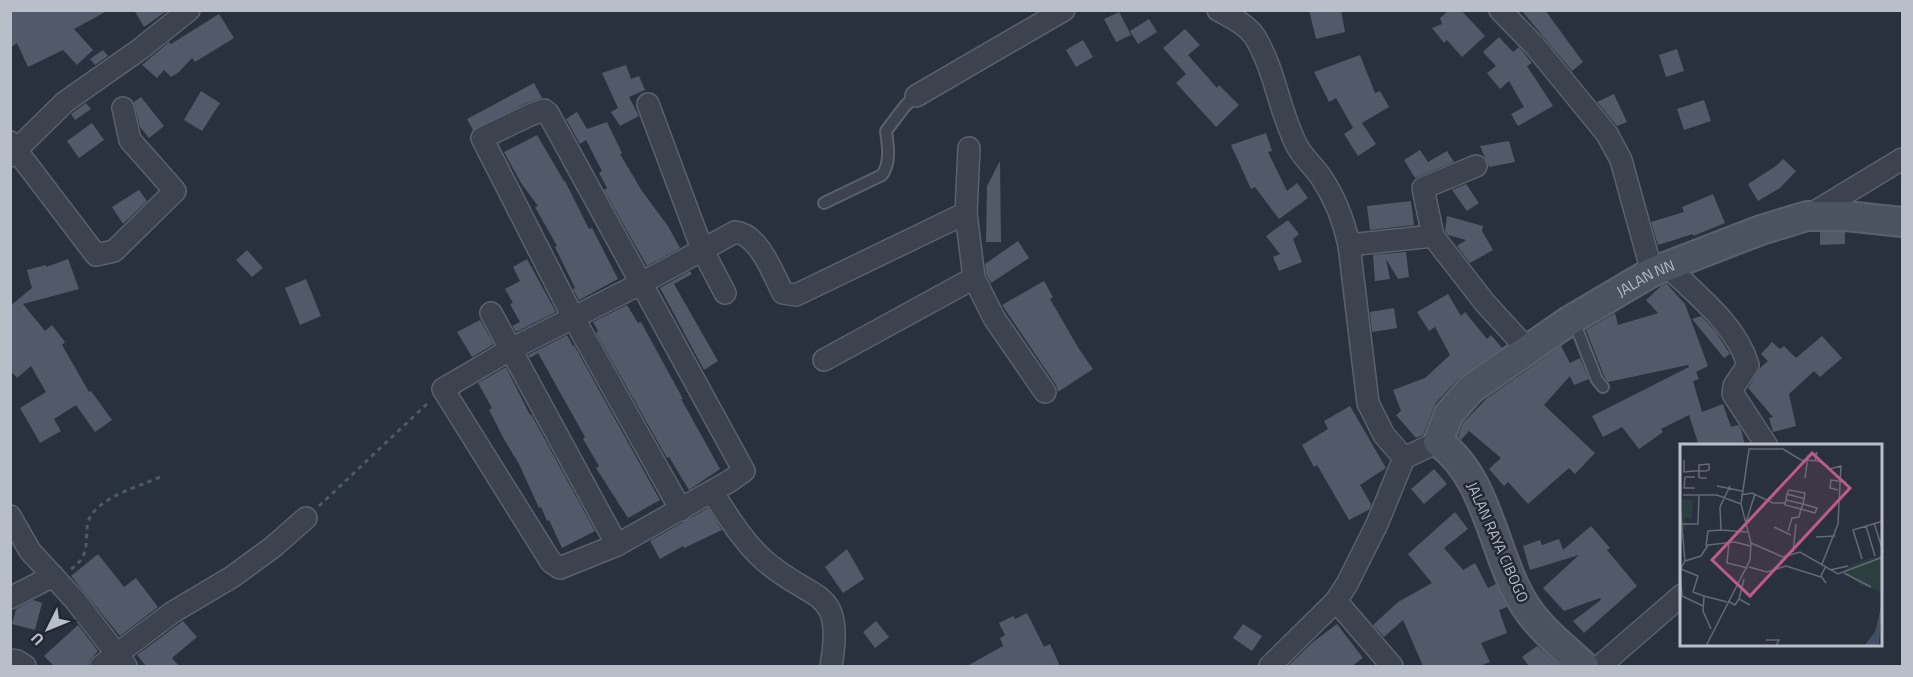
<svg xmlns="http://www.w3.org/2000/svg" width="1913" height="677" font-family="'Titillium Web',sans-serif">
	<rect width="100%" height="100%" fill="#29313e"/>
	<!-- building -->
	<g fill="#525a69">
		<path d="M10 10H109L74 29 93 50 77 65 63 50 28 67 17 43 10 48Z"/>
		<path d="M134 10H168L144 27Z"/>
		<path d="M1309 10H1341L1345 32 1316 39Z"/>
		<path d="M1449 10H1461L1485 36 1462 57 1447 40 1444 43 1432 28 1442 24 1440 18Z"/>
		<path d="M1521 10H1545L1583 62 1572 71Z"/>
		<path d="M1119 12 1131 35 1116 42 1104 19Z"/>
		<path d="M219 14 234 38 195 62 192 58 179 72 171 77 164 70 157 78 142 65 169 42 171 44Z"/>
		<path d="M1149 19 1157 32 1138 44 1130 31Z"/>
		<path d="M1185 29 1200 45 1188 55 1217 88 1219 85 1239 105 1216 127 1176 83 1186 74 1163 48Z"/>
		<path d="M1499 37 1513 52 1519 47 1532 63 1527 66 1553 106 1518 126 1511 114 1524 107 1509 81 1500 89 1487 73 1496 66 1483 52Z"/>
		<path d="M1083 40 1093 57 1076 67 1066 50Z"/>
		<path d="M1677 49 1684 71 1666 77 1659 55Z"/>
		<path d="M103 50 108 56 95 65 90 59Z"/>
		<path d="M1360 55 1375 93 1380 91 1389 107 1362 123 1376 144 1358 156 1344 134 1353 128 1336 98 1329 102 1314 72Z"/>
		<path d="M626 65 631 79 639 76 645 90 629 97 639 116 620 126 611 112 618 108 602 73Z"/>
		<path d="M534 83 542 98 524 104 473 130 467 119Z"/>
		<path d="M201 91 220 103 202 131 184 120Z"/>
		<path d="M1614 94 1627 122 1617 126 1597 102Z"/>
		<path d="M141 97 164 126 149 138 140 127 134 102Z"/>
		<path d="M1704 100 1711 121 1684 130 1677 109Z"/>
		<path d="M86 103 91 109 75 120 71 114Z"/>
		<path d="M577 112 587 129 607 122 622 153 620 154 642 191 668 226 680 248 647 266 604 190 607 188 599 173 602 171 586 140 580 144 566 119Z"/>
		<path d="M92 123 104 140 79 158 67 141Z"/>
		<path d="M1266 133 1272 151 1268 152 1287 191 1297 183 1308 198 1279 219 1255 187 1251 189 1231 145Z"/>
		<path d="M537 135 564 181H565L589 229 592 228 618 279 579 300 573 289 575 288 555 247 557 246 535 207 538 206 521 183 504 152Z"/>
		<path d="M1509 141 1515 162 1489 167 1480 146Z"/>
		<path d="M1420 150 1428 162 1447 151 1454 162 1415 178 1404 160Z"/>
		<path d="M1783 159 1796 171 1780 188 1758 201 1748 184 1776 166Z"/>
		<path d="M1000 161 1001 242H986L987 186Z"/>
		<path d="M1466 184 1479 203 1467 211 1452 190Z"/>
		<path d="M139 190 147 201 123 224 112 207Z"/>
		<path d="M1713 194 1725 223 1693 236V234L1658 245 1651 222 1684 212 1682 207Z"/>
		<path d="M1411 201 1414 225 1370 230 1367 206Z"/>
		<path d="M1447 216 1483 226 1482 231 1493 250 1470 263 1457 246 1466 240 1448 235 1445 231Z"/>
		<path d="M1288 220 1299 234 1293 239 1302 262 1279 271 1273 257 1280 254 1266 236Z"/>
		<path d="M1820 232H1845V244L1820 245Z"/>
		<path d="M1018 241 1029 258 991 283 986 274 985 264Z"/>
		<path d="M247 250 263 268 252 277 236 260Z"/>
		<path d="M1406 252 1409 277 1398 279 1386 259 1390 279 1375 281 1373 255Z"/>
		<path d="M68 259 79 289 23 304 45 331 52 325 65 342 62 345 89 392 91 391 112 420 95 432 76 405 54 419 61 431 40 443 20 408 46 392 31 366 17 378 10 370V306L32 288 27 270 46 265V267Z"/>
		<path d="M527 259 556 312 516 332 512 326 520 322 510 304 513 303 505 289 520 281 513 267Z"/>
		<path d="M690 271 692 274 674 284 718 361 704 370 660 288Z"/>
		<path d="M306 279 321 316 300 325 285 288Z"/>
		<path d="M1044 281 1053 297 1050 299 1079 349 1093 369 1058 392 1056 385 1002 305Z"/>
		<path d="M1667 284 1685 304 1708 366 1696 372 1699 379 1693 381 1702 412 1723 404 1731 427 1738 425 1741 429 1745 446H1699L1689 415 1661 429 1663 432 1639 449 1622 427 1603 437 1592 416 1689 367 1688 365 1608 382 1604 376 1586 330 1615 313 1618 325 1658 313 1646 300 1661 286Z"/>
		<path d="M1448 294 1461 316 1465 312 1487 339 1491 335 1502 348 1459 378 1436 403 1423 435 1416 438 1396 415 1401 411 1393 390 1425 378 1450 355 1435 327 1429 331 1417 312Z"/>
		<path d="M627 305 638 323 641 322 683 399H681L689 413 720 469 689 490 669 457 667 458 596 333 598 331 593 322Z"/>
		<path d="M1394 308 1397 328 1372 332 1370 312Z"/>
		<path d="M1701 316 1716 332 1730 354 1724 358 1692 319Z"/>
		<path d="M480 320 494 344 472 357 457 332Z"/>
		<path d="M567 335 573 346 574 345 660 500 628 518 596 468 599 466 583 439 585 437 538 353 530 358 528 355Z"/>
		<path d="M1822 336 1842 358 1820 377 1814 371 1789 394 1796 426 1773 432 1769 418 1773 417 1748 388 1760 368 1768 361 1761 354 1772 342 1780 349 1784 346 1796 358Z"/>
		<path d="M1561 346 1570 363 1580 358 1589 379 1574 385 1570 376 1544 405 1595 453 1575 474 1569 468 1528 504 1508 482 1504 486 1489 469 1501 458 1469 431 1461 440 1458 437 1463 423 1486 399Z"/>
		<path d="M506 367 530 415 531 414 595 531 562 548 549 520 547 521 541 507 539 508 519 464 505 441 489 410 492 408 478 383Z"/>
		<path d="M1350 406 1386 468 1360 485 1371 504 1370 509 1349 520 1317 465 1314 467 1302 445 1328 429 1324 421Z"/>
		<path d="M1434 469 1447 484 1424 504 1411 489Z"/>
		<path d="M708 508 722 530 684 548 683 546 660 559 650 541Z"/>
		<path d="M1455 512 1468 529 1444 548 1463 570 1475 563 1488 588 1496 584 1507 607 1499 610 1507 633 1481 643 1490 662 1480 666H1423L1403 620 1384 637 1373 625 1398 602 1432 583 1408 554Z"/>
		<path d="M1591 526 1610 548 1607 550 1637 586 1584 633 1573 621 1601 600 1600 598 1564 611 1543 588 1579 555 1530 570 1523 546 1540 540 1542 545 1559 539 1563 550Z"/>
		<path d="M847 549 864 579 843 593 825 567Z"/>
		<path d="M98 554 124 587 136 578 158 607 120 636 71 576Z"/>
		<path d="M33 600 42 603 35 630 12 624 16 609Z"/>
		<path d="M1027 613 1044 647 1050 644 1060 666H967L1003 646 1000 638 1005 635 999 623 1013 616 1015 619Z"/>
		<path d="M183 621 197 637 172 658 179 666H146L137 655Z"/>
		<path d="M876 621 889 637 875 648 863 632Z"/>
		<path d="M1243 624 1262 636 1252 651 1233 638Z"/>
		<path d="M1337 624 1363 658 1352 666H1288L1313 642Z"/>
		<path d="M78 625 98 651 90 660 88 666H54L44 656Z"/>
		<path d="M1537 646 1542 650 1560 666H1529L1522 657Z"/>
	</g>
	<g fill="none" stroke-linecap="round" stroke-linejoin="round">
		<defs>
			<g id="lane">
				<path d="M824 203 882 175C891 162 888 146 886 131L905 106 916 96"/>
				<path d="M1573 319 1597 380 1603 387"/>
			</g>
			<g id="street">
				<path d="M1218 10C1232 18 1246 24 1255 37 1275 70 1279 110 1296 144 1302 157 1314 166 1321 177 1335 198 1344 221 1349 245L1368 403 1384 435 1404 458"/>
				<path d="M1500 10 1535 46 1607 134 1621 160 1652 272"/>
				<path d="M916 96 1064 10"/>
				<path d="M648 104 702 249 725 293"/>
				<path d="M10 142 96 255 114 251 175 191 130 140 123 108"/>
				<path d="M969 148 966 213 974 278 994 318 1045 392"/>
				<path d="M10 156 65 102 139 50 189 10"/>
				<path d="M1808 216 1902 159"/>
				<path d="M1433 236 1423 188 1476 166"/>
				<path d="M1349 245 1433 236 1485 303 1528 350"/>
				<path d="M1668 267C1697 295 1737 326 1748 365L1734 386 1733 394 1767 446"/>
				<path d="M491 313 617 545"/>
				<path d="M824 360 974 278"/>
				<path d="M712 492C728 516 743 542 765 561 813 603 845 586 831 666"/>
				<path d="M681 510 573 317 482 138 530 115 544 110 548 113 744 471 730 481 617 545 560 568 551 562 443 389 511 349 640 284 735 232C759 234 773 274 783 293L796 295 966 213"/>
				<path d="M10 516 30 551 75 600 126 666"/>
				<path d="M10 598 53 576"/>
				<path d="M1336 601 1392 666"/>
				<path d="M10 660 17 661 25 666"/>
				<path d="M101 666 173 612 232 577 273 547 306 518"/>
				<path d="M1270 666 1336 601 1347 584 1377 524 1404 458 1438 442"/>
				<path d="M1600 666 1682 595"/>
			</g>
			<g id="secondary">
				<path id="s1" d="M1584 666C1565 648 1541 630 1526 607 1493 557 1489 477 1438 442L1449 414 1471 389 1569 321 1652 272 1761 230 1807 216H1846L1902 222"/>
			</g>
		</defs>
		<!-- lane casing -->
		<use href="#lane" stroke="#5a616c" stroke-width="14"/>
		<!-- street casing -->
		<use href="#street" stroke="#5a616c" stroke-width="24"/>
		<!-- secondary casing -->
		<use href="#secondary" stroke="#5a616c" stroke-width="32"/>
		<!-- path -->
		<g stroke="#4b5b5e" stroke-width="3" stroke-dasharray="4.5 4.5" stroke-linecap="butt">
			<path d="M319 506 429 402"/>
			<path d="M71 569C96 553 80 530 92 514 106 495 142 485 163 476"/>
		</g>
		<!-- lane -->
		<use href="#lane" stroke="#3c434e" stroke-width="10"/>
		<!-- street -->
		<use href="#street" stroke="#3c434e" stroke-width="21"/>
		<!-- secondary -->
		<use href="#secondary" stroke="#4b5361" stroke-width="28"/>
	</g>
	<g text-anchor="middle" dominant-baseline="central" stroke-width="5" stroke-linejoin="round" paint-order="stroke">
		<!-- street labels -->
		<g font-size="15" fill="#b9bfc9" stroke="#212834">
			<text stroke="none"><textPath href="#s1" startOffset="543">JALAN NN</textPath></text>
			<text transform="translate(1498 542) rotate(66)">JALAN RAYA CIBOGO</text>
		</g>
	</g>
	<!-- overview -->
	<g transform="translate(1680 444)">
		<rect width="202" height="202" fill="#29313e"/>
		<path d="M2 55 13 56 12 74H5L6 85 0 89ZM202 111 201 148 179 140 164 127 173 120Z" fill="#2c3e40"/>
		<path d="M202 159 199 200 184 202 195 188Z" fill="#414e65"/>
		<path fill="none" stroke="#636a76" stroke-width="1.5" d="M4 16V28L14 27H26L29 26V20L19 21V33L20 34H27M15 33H5L4 44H15M125 34 128 12 137 9 135 17M37 42 62 47M50 42 40 63 41 86 67 88M158 46 150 44 151 36 166 38M107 50 125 55M3 51H37L61 60M61 51 72 49 93 59H105M106 56 123 60 137 64 135 69 121 65 105 61V60L106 56 107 50 109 46 125 49 124 55 123 60 121 65 119 73 112 74 108 87M0 62 5 117M66 78 75 50M194 79 203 107M0 80H18L19 51M186 82 195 112M94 83 111 91M136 93 155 92M49 98 47 119 68 124M71 99 103 113 120 108 158 130 203 113M26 102 28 87 41 86M113 108 116 80M182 115 173 86 203 77M69 123 87 128 106 122 141 133M1 125 18 132 13 148 24 152 23 167 31 185M0 126 5 117 21 112 28 101 55 98 70 102M0 126 2 152 23 162M150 126 168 122M164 129 191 143M146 139 141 132 146 122M24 152 47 158M59 155 64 135M48 157 55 161 59 155 70 161M86 196H99L96 202M26 202 70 116 71 99 61 60 69 5H103L121 16 139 17 150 25 161 22 158 80 142 120"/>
		<path fill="#be5b87" fill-opacity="0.15" stroke="#be5b87" stroke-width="3" d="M132 9 170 44 70 152 32 116Z"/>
		<rect width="202" height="202" fill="none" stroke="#b9bfc9" stroke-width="3"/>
	</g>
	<!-- border -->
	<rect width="1913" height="677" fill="none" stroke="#b9bfc9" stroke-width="24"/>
	<!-- north arrow -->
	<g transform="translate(48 629) rotate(227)" stroke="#212834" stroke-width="4.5" paint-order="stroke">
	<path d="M0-4.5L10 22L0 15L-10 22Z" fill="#b9bfc9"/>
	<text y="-9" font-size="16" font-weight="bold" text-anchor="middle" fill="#b9bfc9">U</text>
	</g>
</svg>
